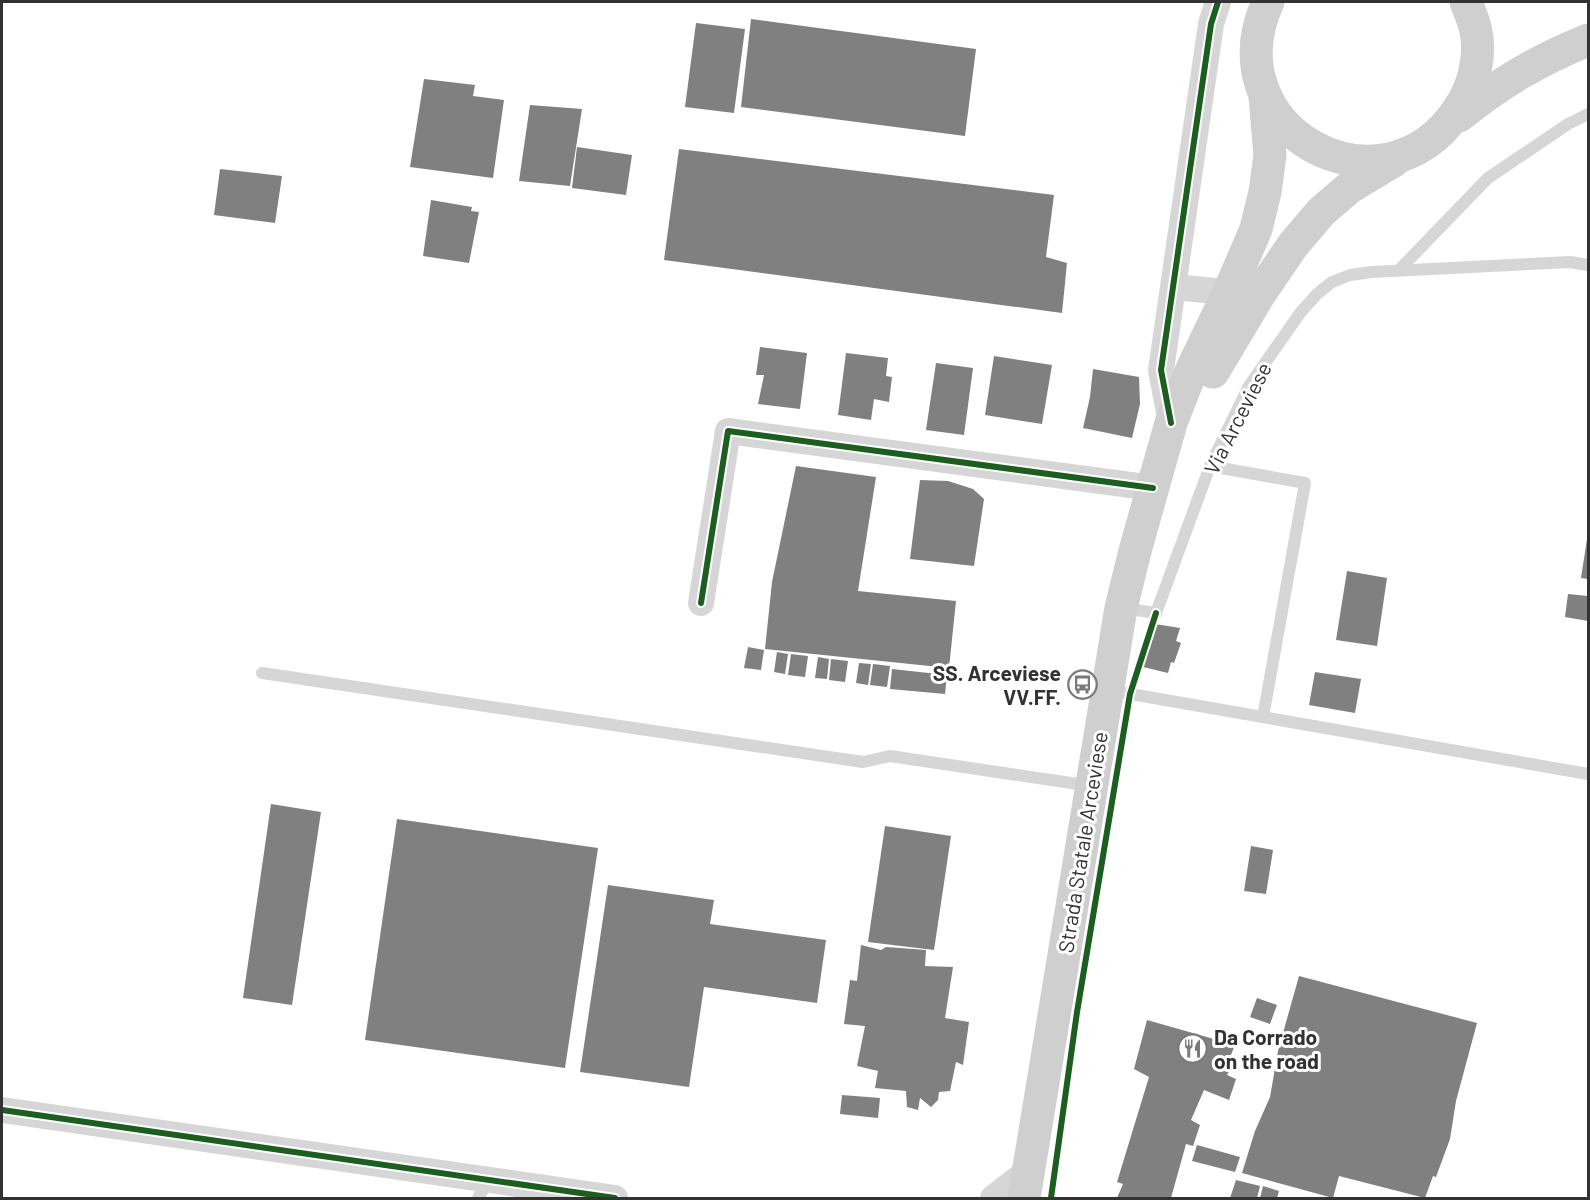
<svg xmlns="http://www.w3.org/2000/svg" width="1590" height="1200" font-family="Barlow,sans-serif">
	<rect width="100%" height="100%" fill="#fff"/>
	<!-- building -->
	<g fill="#808080">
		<path d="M751 19 976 49 965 136 741 107Z"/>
		<path d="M696 23 745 29 734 113 685 107Z"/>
		<path d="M424 79 475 85 473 96 504 100 493 178 410 167Z"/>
		<path d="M530 105 582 109 570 186 519 181Z"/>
		<path d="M577 147 632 155 626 195 572 188Z"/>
		<path d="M679 149 1054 195 1046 257 1067 263 1062 313 664 260Z"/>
		<path d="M220 169 282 176 275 223 214 215Z"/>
		<path d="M431 200 472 207 471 211 479 212 469 263 423 256Z"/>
		<path d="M760 347 807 353 800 409 758 404 764 375H756Z"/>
		<path d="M846 353 888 358 886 376 892 377 889 402 874 399 871 420 838 415Z"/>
		<path d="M994 356 1052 365 1042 424 985 415Z"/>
		<path d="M936 363 973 368 964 435 926 430Z"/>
		<path d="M1093 369 1139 377 1140 404 1132 438 1083 428 1090 397Z"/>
		<path d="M796 466 876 477 858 591 956 601 949 668 765 649 772 582Z"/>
		<path d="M920 480 948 481 973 489 984 499 974 566 910 559Z"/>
		<path d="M1587 539H1588V579L1581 578Z"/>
		<path d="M1347 571 1387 578 1377 646 1336 640Z"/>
		<path d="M1568 594 1588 596V621L1565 617Z"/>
		<path d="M1155 624 1180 628 1176 641 1181 643 1174 663 1171 662 1168 673 1143 667Z"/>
		<path d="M748 647 764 650 761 670 744 668Z"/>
		<path d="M777 652 788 654 785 674 774 672Z"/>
		<path d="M791 654 808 656 805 677 788 675Z"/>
		<path d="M818 657 829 659 827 679 815 678Z"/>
		<path d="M831 659 848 661 845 682 829 680Z"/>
		<path d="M859 663 871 664 868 685 856 683Z"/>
		<path d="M873 664 890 666 887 687 870 685Z"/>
		<path d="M892 669 947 675 945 694 890 689Z"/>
		<path d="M1315 672 1361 679 1355 713 1309 705Z"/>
		<path d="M271 804 321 812 292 1005 243 998Z"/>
		<path d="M397 819 598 848 565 1068 365 1040Z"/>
		<path d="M885 826 951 836 934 950 868 942Z"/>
		<path d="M1251 846 1273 850 1266 894 1244 891Z"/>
		<path d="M608 885 714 900 710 924 826 940 817 1003 704 987 689 1087 580 1072Z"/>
		<path d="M861 945 881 950 886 947 926 950 925 966 953 967 945 1018 969 1022 963 1065 956 1062 950 1091 939 1092 938 1100 931 1107 920 1098 918 1110 907 1107 906 1091 875 1088 878 1071 857 1066 865 1026 844 1024 850 980 857 981Z"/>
		<path d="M1299 976 1477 1023 1456 1101 1450 1139 1436 1177 1433 1176 1425 1198 1339 1176 1333 1198 1242 1173 1255 1131 1270 1097 1278 1051Z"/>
		<path d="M1257 998 1277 1005 1270 1024 1250 1017Z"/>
		<path d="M1147 1020 1235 1045 1228 1062 1233 1064 1227 1075 1236 1079 1229 1100 1204 1090 1191 1120 1200 1125 1193 1146 1186 1144 1171 1198H1117L1123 1184 1117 1182 1149 1077 1134 1069Z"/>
		<path d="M842 1095 880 1098 878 1118 840 1114Z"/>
		<path d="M1197 1145 1240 1157 1235 1172 1192 1161Z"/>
		<path d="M1236 1180 1260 1186 1257 1198H1230Z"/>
		<path d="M1263 1186 1279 1191 1277 1198H1260Z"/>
	</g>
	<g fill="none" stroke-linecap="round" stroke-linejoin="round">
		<!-- service -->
		<g stroke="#d6d6d6" stroke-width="12">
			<path d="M1400 269 1488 178 1568 124 1588 114"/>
			<path d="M1210 466 1305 483 1263 717"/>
			<path d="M1123 608 1156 613 1210 466 1249 386 1300 313 1317 294 1332 282 1350 275 1372 272 1570 262 1588 265"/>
			<path d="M262 673 863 762 890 756 1091 786"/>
			<path d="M1108 690 1588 774"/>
			<path d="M478 1198 489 1180"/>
		</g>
		<!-- minor -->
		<g stroke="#d6d6d6" stroke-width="26">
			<path d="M1174 287 1245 294"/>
			<path d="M1171 423 1161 370 1211 24 1218 2"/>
			<path d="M701 603 728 431 1153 488"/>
			<path d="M2 1110 615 1198"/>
			<path d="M993 1198 1028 1171"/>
		</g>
		<!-- secondary -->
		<g stroke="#cfcfcf" stroke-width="33">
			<path d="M1268 2C1210 129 1382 224 1458 110 1474 87 1482 55 1475 27 1473 19 1469 10 1466 2"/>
			<path d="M1459 116C1501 82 1539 60 1588 40"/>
			<path d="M1213 372 1259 295 1293 245 1321 212 1350 187 1395 160"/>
			<path d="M1024 1198 1121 608 1135 551 1171 423 1192 369 1229 292 1256 229 1265 192 1270 155 1265 97"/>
		</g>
		<defs>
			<g id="cycleway">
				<path d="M1171 423 1161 370 1211 24 1218 2"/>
				<path d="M701 603 728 431 1153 488"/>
				<path d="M2 1110 615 1198"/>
				<path d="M1051 1198 1077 1012 1130 694 1156 613"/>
			</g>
		</defs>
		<!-- cycleway casing -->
		<use href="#cycleway" stroke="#fff" stroke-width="10"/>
		<!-- cycleway -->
		<use href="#cycleway" stroke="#1b5e20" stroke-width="6"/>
	</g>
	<!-- icons -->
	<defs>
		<symbol id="bus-ring" viewBox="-11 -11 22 22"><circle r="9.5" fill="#fff" stroke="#7a7a7a" stroke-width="1.5"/><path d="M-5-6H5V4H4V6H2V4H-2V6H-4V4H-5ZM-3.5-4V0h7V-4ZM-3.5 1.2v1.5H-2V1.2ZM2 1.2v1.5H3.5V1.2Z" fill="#7a7a7a"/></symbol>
		<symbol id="restaurant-ring" viewBox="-11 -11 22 22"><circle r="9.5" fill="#fff" stroke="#7a7a7a" stroke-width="1.5"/><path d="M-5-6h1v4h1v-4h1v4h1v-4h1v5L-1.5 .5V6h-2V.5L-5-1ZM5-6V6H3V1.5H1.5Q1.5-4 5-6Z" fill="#7a7a7a"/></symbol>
	</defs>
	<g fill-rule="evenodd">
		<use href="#bus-ring" x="1066" y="668" width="33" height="33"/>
		<use href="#restaurant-ring" x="1176" y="1032" width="33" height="33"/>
	</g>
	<g text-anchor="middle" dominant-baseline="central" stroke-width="6" stroke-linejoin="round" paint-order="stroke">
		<!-- street labels -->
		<g font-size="21" fill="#323232" stroke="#fff">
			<text transform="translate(1237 418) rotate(-63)">Via Arceviese</text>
			<text transform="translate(1082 842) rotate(-81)">Strada Statale Arceviese</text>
		</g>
		<!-- poi labels -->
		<g font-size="21" font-weight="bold" fill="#323232" stroke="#fff" text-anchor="end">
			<text x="1061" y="672">SS. Arceviese<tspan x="1061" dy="24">VV.FF.</tspan></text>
			<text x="1214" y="1036" text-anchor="start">Da Corrado<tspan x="1214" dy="24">on the road</tspan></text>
		</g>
	</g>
	<!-- border -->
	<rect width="1590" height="1200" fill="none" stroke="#323232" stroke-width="6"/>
</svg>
